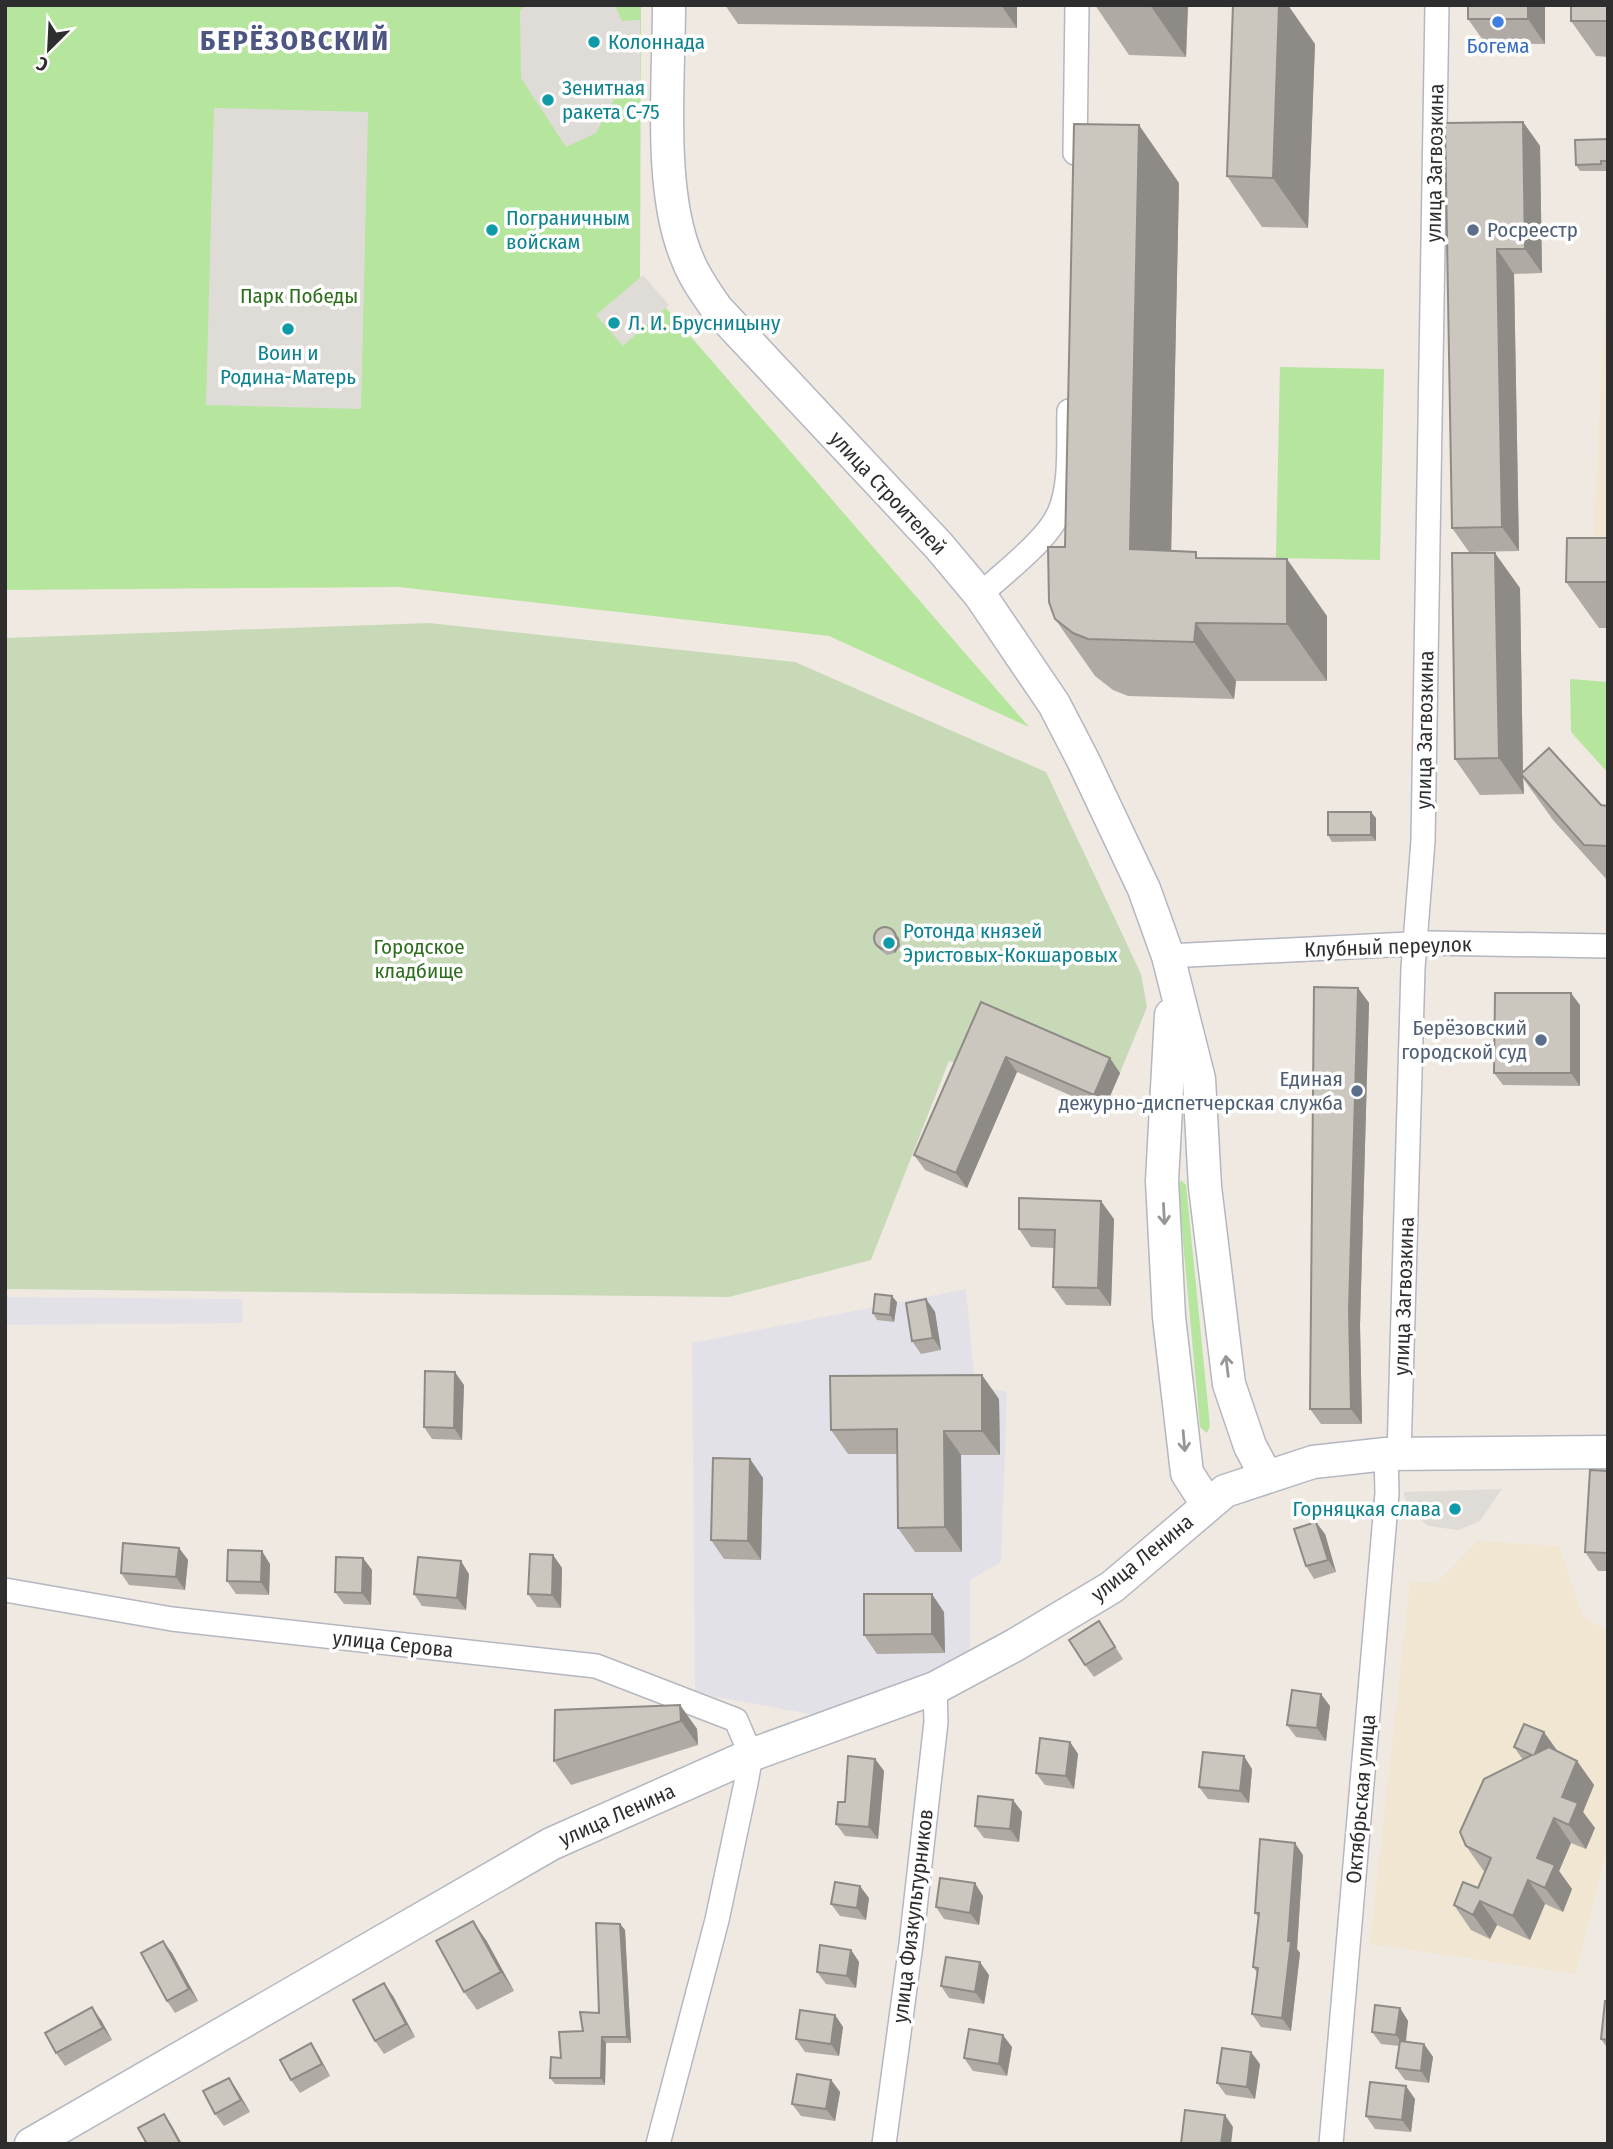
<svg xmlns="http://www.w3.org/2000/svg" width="1613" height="2149" font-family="'Fira Sans Condensed',sans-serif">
	<rect width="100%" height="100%" fill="#efe9e1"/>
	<!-- industrial -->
	<g fill="#e3e1e8">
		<path d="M966 1289 975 1386 1007 1392 1001 1562 970 1580V1657L815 1715 695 1693 692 1343Z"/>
		<path d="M5 1297 242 1299 243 1323 5 1325Z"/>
	</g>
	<!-- education -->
	<g fill="#f0e6d1">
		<path d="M1608 217V556H1593Z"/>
		<path d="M1478 1541 1559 1546 1583 1616 1608 1631V1845L1576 1974 1370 1944 1410 1582 1437 1583Z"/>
	</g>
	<!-- green -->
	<g fill="#b6e59e">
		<path d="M5 5H641L640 278 1029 727 829 636 399 587 5 590Z"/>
		<path d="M1280 367 1384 369 1380 560 1276 558Z"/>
		<path d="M1570 679 1608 682V773L1571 732Z"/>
		<path d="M1181 1180 1186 1185 1210 1426 1207 1433 1200 1427 1178 1187Z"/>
	</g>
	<!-- cemetery -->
	<path fill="#c8d9b8" d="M429 623 795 662 1046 772 1141 974 1147 1007 1120 1073 978 1011 957 1063 949 1061 871 1260 729 1297 5 1289V638Z"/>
	<!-- plaza -->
	<g fill="#dfdcd8">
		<path d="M526 5H615L622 21 640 20V90H619L596 133 566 147 521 78 520 11Z"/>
		<path d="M214 108 368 112 361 409 206 405Z"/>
		<path d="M643 275 669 305 623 346 596 315Z"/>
		<path d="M1502 1489 1479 1522 1458 1530 1428 1526 1409 1509 1403 1492Z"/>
	</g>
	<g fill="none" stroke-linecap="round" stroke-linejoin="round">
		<defs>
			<g id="street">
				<path d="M1075 153 1077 5"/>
				<path d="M980 595C1003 573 1047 541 1059 513 1072 484 1068 442 1069 411"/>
				<path d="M1168 956 1428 943 1608 946"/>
				<path d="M1399 1454 1413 968 1423 841 1437 5"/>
				<path d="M5 1590 172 1619 596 1666 736 1720 751 1755 746 1783 717 1920 658 2144"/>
				<path d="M884 2144 911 1944 936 1722 935 1688"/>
				<path d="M1331 2144 1387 1493 1386 1454"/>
			</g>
			<g id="secondary">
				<path d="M669 5C669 80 658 190 687 258 694 277 706 293 717 309L939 546 980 595 1054 704 1083 760 1144 889 1168 956 1199 1079 1205 1187 1229 1384 1250 1446 1266 1476"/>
				<path d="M1171 1015 1162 1181 1169 1317 1187 1473 1207 1504"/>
				<path d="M31 2144 551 1844 751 1755 935 1688 1015 1645 1112 1587 1225 1491 1313 1462 1386 1454 1608 1452"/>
			</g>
		</defs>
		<!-- street casing -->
		<use href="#street" stroke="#b4b7c1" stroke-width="26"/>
		<!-- secondary casing -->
		<use href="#secondary" stroke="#b4b7c1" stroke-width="35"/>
		<!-- street -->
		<use href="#street" stroke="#fff" stroke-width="23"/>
		<!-- secondary -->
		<use href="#secondary" stroke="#fff" stroke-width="32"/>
	</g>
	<!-- wall -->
	<g fill="#afaba4">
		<path d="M725 5H1017V28L738 24Z"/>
		<path d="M1095 5H1188L1186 57 1129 55Z"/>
		<path d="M1468 5H1545V44L1485 43 1468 19Z"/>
		<path d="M1608 5V57L1596 56 1571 21Z"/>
		<path d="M1315 44 1308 228 1262 227 1227 176Z"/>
		<path d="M1523 122 1540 146 1542 273 1514 274 1519 551 1469 552 1452 528 1445 123Z"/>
		<path d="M1608 139V167H1606V171H1580L1576 165Z"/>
		<path d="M1179 183 1171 551 1200 558 1327 616V681H1236L1234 699 1128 696 1113 690 1095 676 1055 619 1065 547Z"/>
		<path d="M1608 538V628H1599L1566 582Z"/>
		<path d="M1520 588 1523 772 1601 805 1608 806V881L1553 820 1523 778 1524 794 1480 795 1455 759Z"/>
		<path d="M1376 818V841L1332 842 1328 835Z"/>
		<path d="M899 938 900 946 895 953 887 955 880 950 875 943Z"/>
		<path d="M1358 988 1369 1003 1360 1325 1362 1424H1321L1310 1409Z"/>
		<path d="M981 1002 1120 1073 1104 1110 1017 1072 967 1188 925 1170 914 1155Z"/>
		<path d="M1580 1005V1086L1503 1085 1494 1073Z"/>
		<path d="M1114 1219 1111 1306 1066 1305 1053 1287 1054 1248 1031 1247 1019 1229Z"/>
		<path d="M926 1299 935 1312 941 1350 921 1354 912 1341Z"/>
		<path d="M897 1302 894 1322 877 1320 873 1313Z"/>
		<path d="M464 1385 462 1440 432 1439 424 1427Z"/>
		<path d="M999 1399 1000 1455H961L962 1552H915L898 1528V1454H848L831 1430Z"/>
		<path d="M750 1459 763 1478 761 1560 724 1559 711 1540Z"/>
		<path d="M1608 1471V1571H1598L1585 1552Z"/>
		<path d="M1325 1534 1336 1572 1314 1579 1306 1566Z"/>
		<path d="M179 1548 188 1560 185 1590 129 1585 121 1573Z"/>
		<path d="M553 1555 562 1568 561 1608 537 1607 528 1594Z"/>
		<path d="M363 1558 372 1570 371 1605 344 1604 335 1592Z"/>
		<path d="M270 1564 269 1595 236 1594 227 1581Z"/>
		<path d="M469 1574 466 1610 422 1606 414 1594Z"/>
		<path d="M944 1612 945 1653 877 1654 864 1635Z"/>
		<path d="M1099 1621 1123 1659 1094 1677 1085 1665Z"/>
		<path d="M680 1705 697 1729 698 1745 571 1785 554 1761Z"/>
		<path d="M1330 1706 1326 1741 1296 1737 1287 1725Z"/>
		<path d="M1070 1742 1078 1754 1074 1789 1045 1785 1036 1773Z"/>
		<path d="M1514 1747 1557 1751 1577 1761 1594 1785 1583 1812 1595 1828 1586 1849 1571 1843 1559 1871 1572 1889 1563 1912 1545 1904 1530 1940 1497 1925 1490 1939 1471 1930 1454 1905 1478 1888 1485 1872 1483 1870 1466 1846 1523 1760Z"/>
		<path d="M875 1759 884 1771 878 1839 845 1836 836 1824 845 1802Z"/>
		<path d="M1252 1769 1249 1803 1208 1799 1199 1787Z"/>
		<path d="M1013 1800 1022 1812 1019 1842 984 1838 975 1826Z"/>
		<path d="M1303 1855 1297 1949 1300 1953 1291 2031 1261 2027 1252 2014 1258 1974 1253 1967 1258 1917 1255 1913Z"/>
		<path d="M983 1896 979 1925 944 1919 936 1907Z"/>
		<path d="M869 1898 866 1920 840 1916 831 1904Z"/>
		<path d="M620 1924 625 1930 631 2043H606L605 2085 555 2084 550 2078 583 2031 599 2013Z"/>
		<path d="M486 1940 514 1991 477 2010 464 1992Z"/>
		<path d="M851 1950 859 1962 856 1988 826 1984 817 1972Z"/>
		<path d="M172 1953 198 2001 175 2013 167 2001Z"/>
		<path d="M989 1975 984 2004 949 1998 941 1986Z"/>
		<path d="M393 1996 415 2037 384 2054 375 2041Z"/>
		<path d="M1608 2001V2049L1601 2039Z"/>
		<path d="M1400 2008 1408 2021 1406 2042 1424 2044 1433 2057 1429 2083 1405 2080 1396 2068 1399 2046 1381 2044 1372 2032Z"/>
		<path d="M835 2015 843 2027 839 2056 805 2052 796 2039Z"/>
		<path d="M101 2020 112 2040 65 2066 56 2053Z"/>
		<path d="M311 2043 319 2056 330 2076 300 2093 291 2080Z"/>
		<path d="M1012 2047 1007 2076 973 2071 964 2058Z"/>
		<path d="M1260 2064 1255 2099 1226 2095 1217 2083Z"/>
		<path d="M229 2078 237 2090 250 2112 224 2126 215 2114Z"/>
		<path d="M831 2080 840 2092 835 2121 801 2116 792 2104Z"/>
		<path d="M1415 2099 1411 2132 1375 2129 1366 2116Z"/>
	</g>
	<!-- shaded-wall -->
	<g fill="#8e8b86">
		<path d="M1001 5H1017V28Z"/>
		<path d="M1150 5H1188L1186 57Z"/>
		<path d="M1279 5H1288L1315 44 1308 228 1273 178Z"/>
		<path d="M1528 5H1545V44L1528 19Z"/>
		<path d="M1523 122 1540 146 1542 273 1525 249Z"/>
		<path d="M1139 125 1179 183 1170 606 1130 549Z"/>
		<path d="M1497 249 1514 274 1519 551 1502 527Z"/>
		<path d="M1495 553 1520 588 1523 777 1521 774 1523 778 1524 794 1499 758Z"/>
		<path d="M1287 559 1327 616V681L1287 624Z"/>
		<path d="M1196 623 1236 681 1234 699 1194 642Z"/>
		<path d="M1371 812 1376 818V841L1371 835Z"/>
		<path d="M894 932 899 938 900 946 895 953 891 947Z"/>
		<path d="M1358 988 1369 1003 1360 1325 1362 1424 1351 1409 1349 1310Z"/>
		<path d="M1571 993 1580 1005V1086L1571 1073Z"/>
		<path d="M1006 1057 1017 1072 967 1188 956 1173Z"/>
		<path d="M1110 1058 1120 1073 1104 1110 1094 1095Z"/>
		<path d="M1101 1201 1114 1219 1111 1306 1098 1288Z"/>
		<path d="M892 1296 897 1302 894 1322 890 1315Z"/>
		<path d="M926 1299 935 1312 941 1350 933 1338Z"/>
		<path d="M455 1372 464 1385 462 1440 454 1428Z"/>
		<path d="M982 1375 999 1399 1000 1455 982 1431Z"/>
		<path d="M944 1431 961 1455 962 1552 945 1527Z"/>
		<path d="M750 1459 763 1478 761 1560 748 1541Z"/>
		<path d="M1316 1522 1325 1534 1336 1572 1328 1560Z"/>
		<path d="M179 1548 188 1560 185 1590 176 1577Z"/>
		<path d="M262 1551 270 1564 269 1595 261 1582Z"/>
		<path d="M553 1555 562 1568 561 1608 552 1595Z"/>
		<path d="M363 1558 372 1570 371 1605 362 1593Z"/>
		<path d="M461 1561 469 1574 466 1610 457 1598Z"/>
		<path d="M932 1594 944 1612 945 1653 932 1634Z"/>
		<path d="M1321 1694 1330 1706 1326 1741 1317 1728Z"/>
		<path d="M680 1705 697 1729 698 1745 681 1721Z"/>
		<path d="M1544 1732 1561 1756 1535 1754Z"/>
		<path d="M1070 1742 1078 1754 1074 1789 1066 1776Z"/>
		<path d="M1244 1756 1252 1769 1249 1803 1240 1791Z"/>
		<path d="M875 1759 884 1771 878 1839 869 1827Z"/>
		<path d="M1577 1761 1594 1785 1583 1812 1595 1828 1586 1849 1569 1825 1562 1797Z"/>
		<path d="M1013 1800 1022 1812 1019 1842 1010 1829Z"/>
		<path d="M1554 1818 1571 1843 1559 1871 1572 1889 1563 1912 1545 1888 1537 1858Z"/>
		<path d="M1295 1843 1303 1855 1297 1949 1300 1953 1291 2031 1282 2018Z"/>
		<path d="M1528 1880 1545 1904 1530 1940 1513 1916Z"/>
		<path d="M975 1883 983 1896 979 1925 970 1913Z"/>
		<path d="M860 1886 869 1898 866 1920 857 1908Z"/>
		<path d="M1480 1901 1497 1925 1490 1939 1473 1915Z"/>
		<path d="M473 1921 486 1940 514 1991 501 1972Z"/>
		<path d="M620 1924 625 1930 631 2043 627 2037Z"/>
		<path d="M163 1941 172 1953 198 2001 189 1989Z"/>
		<path d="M851 1950 859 1962 856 1988 847 1976Z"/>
		<path d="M980 1962 989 1975 984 2004 975 1992Z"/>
		<path d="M384 1983 393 1996 415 2037 406 2024Z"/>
		<path d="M92 2007 101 2020 112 2040 103 2028Z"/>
		<path d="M1400 2008 1408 2021 1405 2047 1396 2035Z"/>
		<path d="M835 2015 843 2027 839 2056 831 2044Z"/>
		<path d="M1003 2035 1012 2047 1007 2076 999 2064Z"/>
		<path d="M602 2037 606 2043 605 2085 601 2078Z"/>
		<path d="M311 2043 319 2056 330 2076 322 2064Z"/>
		<path d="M1424 2044 1433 2057 1429 2083 1421 2071Z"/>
		<path d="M1251 2052 1260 2064 1255 2099 1247 2087Z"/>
		<path d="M229 2078 237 2090 250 2112 241 2100Z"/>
		<path d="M831 2080 840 2092 835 2121 826 2109Z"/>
		<path d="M1406 2086 1415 2099 1411 2132 1402 2120Z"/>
		<path d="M164 2114 172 2126 182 2144 180 2143Z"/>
		<path d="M1225 2115 1233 2127 1231 2144H1221Z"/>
	</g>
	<!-- building -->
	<g fill="#cbc7bf" stroke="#8e8b86" stroke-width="2">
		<path d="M1233 5H1279L1273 178 1227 176Z"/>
		<rect x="1468" y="5" width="60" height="14"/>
		<rect x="1571" y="5" width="37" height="16"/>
		<path d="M1523 122 1525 249H1497L1502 527 1452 528 1445 123Z"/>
		<path d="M1074 124 1139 125 1130 549 1196 552V558L1287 559V624L1196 623 1194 642 1088 639 1073 633 1055 619 1049 602 1048 547H1065Z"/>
		<path d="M1608 139V161H1601V164L1576 165 1575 140Z"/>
		<path d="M1567 538H1608V582H1566Z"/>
		<path d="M1452 553H1495L1499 758 1455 759Z"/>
		<path d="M1549 748 1601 805 1608 806V846L1584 845 1521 774Z"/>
		<rect x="1328" y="812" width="43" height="23"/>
		<circle cx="885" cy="938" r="11"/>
		<path d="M1314 987 1358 988 1349 1310 1351 1409H1310Z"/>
		<path d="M1495 993H1571V1073H1494Z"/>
		<path d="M981 1002 1110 1058 1094 1095 1006 1057 956 1173 914 1155Z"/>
		<path d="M1019 1198 1101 1201 1098 1288 1053 1287 1055 1230 1019 1229Z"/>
		<path d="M875 1294 892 1296 890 1315 873 1313Z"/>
		<path d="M926 1299 933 1338 912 1341 906 1303Z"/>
		<path d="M425 1371 455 1372 454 1428 424 1427Z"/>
		<path d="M982 1375V1431H944L945 1527 898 1528 897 1429 831 1430 830 1376Z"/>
		<path d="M713 1458 750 1459 748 1541 711 1540Z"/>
		<path d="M1590 1470 1608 1471V1553L1585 1552Z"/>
		<path d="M1316 1522 1328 1560 1306 1566 1294 1529Z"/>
		<path d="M123 1543 179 1548 176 1577 121 1573Z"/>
		<path d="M228 1550 262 1551 261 1582 227 1581Z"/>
		<path d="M530 1554 553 1555 552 1595 528 1594Z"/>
		<path d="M336 1557 363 1558 362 1593 335 1592Z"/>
		<path d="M418 1557 461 1561 457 1598 414 1594Z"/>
		<path d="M864 1594H932V1634L864 1635Z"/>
		<path d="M1099 1621 1115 1647 1085 1665 1069 1640Z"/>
		<path d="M1292 1690 1321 1694 1317 1728 1287 1725Z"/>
		<path d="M680 1705 681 1721 554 1761 555 1710Z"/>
		<path d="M1524 1724 1544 1732 1535 1754 1549 1747 1577 1761 1562 1797 1578 1803 1569 1825 1554 1818 1537 1858 1555 1865 1545 1888 1528 1880 1513 1916 1480 1901 1473 1915 1454 1905 1463 1882 1478 1888 1491 1858 1466 1846 1460 1832 1484 1779 1532 1755 1514 1747Z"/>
		<path d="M1040 1738 1070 1742 1066 1776 1036 1773Z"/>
		<path d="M1203 1752 1244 1756 1240 1791 1199 1787Z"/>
		<path d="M848 1756 875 1759 869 1827 836 1824 838 1802H845Z"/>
		<path d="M978 1796 1013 1800 1010 1829 975 1826Z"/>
		<path d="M1260 1839 1295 1843 1288 1941H1291L1282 2018 1252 2014 1258 1968 1253 1967 1259 1913H1255Z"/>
		<path d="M940 1878 975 1883 970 1913 936 1907Z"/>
		<path d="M835 1882 860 1886 857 1908 831 1904Z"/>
		<path d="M473 1921 501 1972 464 1992 436 1941Z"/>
		<path d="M596 1923 620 1924 627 2037H602L601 2078H550L551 2057 561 2058 559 2032 583 2031 580 2012 599 2013Z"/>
		<path d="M163 1941 189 1989 167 2001 141 1953Z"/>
		<path d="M820 1945 851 1950 847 1976 817 1972Z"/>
		<path d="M946 1957 980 1962 975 1992 941 1986Z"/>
		<path d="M384 1983 406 2024 375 2041 353 2000Z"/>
		<path d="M1605 2001H1608V2040L1601 2039Z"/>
		<path d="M1375 2005 1400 2008 1396 2035 1372 2032Z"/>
		<path d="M92 2007 103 2028 56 2053 45 2033Z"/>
		<path d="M800 2010 835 2015 831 2044 796 2039Z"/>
		<path d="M969 2029 1003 2035 999 2064 964 2058Z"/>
		<path d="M1400 2041 1424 2044 1421 2071 1396 2068Z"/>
		<path d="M311 2043 322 2064 291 2080 280 2060Z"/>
		<path d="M1222 2048 1251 2052 1247 2087 1217 2083Z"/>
		<path d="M797 2074 831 2080 826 2109 792 2104Z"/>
		<path d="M229 2078 241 2100 215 2114 203 2091Z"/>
		<path d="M1370 2082 1406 2086 1402 2120 1366 2116Z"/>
		<path d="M1185 2110 1225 2115 1221 2144H1181Z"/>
		<path d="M164 2114 180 2143 147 2144 138 2128Z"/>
	</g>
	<!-- one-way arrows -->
	<defs><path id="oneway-shaft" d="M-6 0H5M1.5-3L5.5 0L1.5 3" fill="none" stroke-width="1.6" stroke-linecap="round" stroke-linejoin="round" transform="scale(1.75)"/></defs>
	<g stroke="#969696">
		<use href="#oneway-shaft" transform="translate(1164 1214) rotate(87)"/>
		<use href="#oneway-shaft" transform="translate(1227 1366) rotate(-97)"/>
		<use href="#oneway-shaft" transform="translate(1184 1441) rotate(85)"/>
	</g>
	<!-- markers -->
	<circle fill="#3f7fe0" stroke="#fff" stroke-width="2.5" cx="1498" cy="22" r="7"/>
	<g fill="#0f9aa8" stroke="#fff" stroke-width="2.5">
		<circle cx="594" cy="42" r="7"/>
		<circle cx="548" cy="100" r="7"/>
		<circle cx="492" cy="230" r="7"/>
		<circle cx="614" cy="323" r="7"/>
		<circle cx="288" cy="329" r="7"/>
		<circle cx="889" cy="943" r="7"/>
		<circle cx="1455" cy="1509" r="7"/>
	</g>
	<g fill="#5c6f8a" stroke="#fff" stroke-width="2.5">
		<circle cx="1473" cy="230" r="7"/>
		<circle cx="1541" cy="1040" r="7"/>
		<circle cx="1357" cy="1091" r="7"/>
	</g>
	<g text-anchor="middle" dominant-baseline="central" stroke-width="7" stroke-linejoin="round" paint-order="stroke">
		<!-- culture labels -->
		<g font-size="21" fill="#0d838f" stroke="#fff" text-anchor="start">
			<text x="608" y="42">Колоннада</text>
			<text x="562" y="88">Зенитная<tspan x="562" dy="24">ракета С-75</tspan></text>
			<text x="506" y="218">Пограничным<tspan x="506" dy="24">войскам</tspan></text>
			<text x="628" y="323">Л. И. Брусницыну</text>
			<text x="288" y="353" text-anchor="middle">Воин и<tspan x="288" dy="24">Родина-Матерь</tspan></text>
			<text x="903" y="931">Ротонда князей<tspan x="903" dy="24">Эристовых-Кокшаровых</tspan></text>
			<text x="1441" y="1509" text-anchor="end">Горняцкая слава</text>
		</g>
		<!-- shop labels -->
		<g font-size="21" fill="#366cbe" stroke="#fff">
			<text x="1498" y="46">Богема</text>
		</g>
		<!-- street labels -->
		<g font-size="21" fill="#2e2e2e" stroke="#fff">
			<text transform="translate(1435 163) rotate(-89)">улица Загвозкина</text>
			<text transform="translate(888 493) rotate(47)">улица Строителей</text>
			<text transform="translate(1425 730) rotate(-89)">улица Загвозкина</text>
			<text transform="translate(1388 947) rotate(-2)">Клубный переулок</text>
			<text transform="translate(1404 1296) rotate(-88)">улица Загвозкина</text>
			<text transform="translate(1142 1558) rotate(-39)">улица Ленина</text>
			<text transform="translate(393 1644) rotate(6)">улица Серова</text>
			<text transform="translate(1361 1799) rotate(-85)">Октябрьская улица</text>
			<text transform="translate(617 1815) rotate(-24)">улица Ленина</text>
			<text transform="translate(913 1916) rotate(-83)">улица Физкультурников</text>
		</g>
		<!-- service labels -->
		<g font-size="21" fill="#4e5e75" stroke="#fff" text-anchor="end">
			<text x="1487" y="230" text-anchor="start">Росреестр</text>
			<text x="1527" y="1028">Берёзовский<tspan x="1527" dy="24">городской суд</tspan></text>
			<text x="1343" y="1079">Единая<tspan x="1343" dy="24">дежурно-диспетчерская служба</tspan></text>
		</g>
		<!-- park labels -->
		<g font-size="21" fill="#2c6e1b" stroke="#fff">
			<text x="299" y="296">Парк Победы</text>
			<text x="419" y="947">Городское<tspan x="419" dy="24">кладбище</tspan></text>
		</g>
		<!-- district labels -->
		<g font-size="28" font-weight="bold" letter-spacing="2" fill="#4d5680" stroke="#fff">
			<text x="295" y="40">БЕРЁЗОВСКИЙ</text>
		</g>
	</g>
	<!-- border -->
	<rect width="1613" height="2149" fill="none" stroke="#2e2e2e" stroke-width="14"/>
	<!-- north arrow -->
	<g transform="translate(49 49) rotate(204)" stroke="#ffffff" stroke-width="5" paint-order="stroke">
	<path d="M0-5L12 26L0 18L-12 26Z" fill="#2e2e2e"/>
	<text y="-10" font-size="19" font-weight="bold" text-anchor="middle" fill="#2e2e2e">С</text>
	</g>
</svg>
